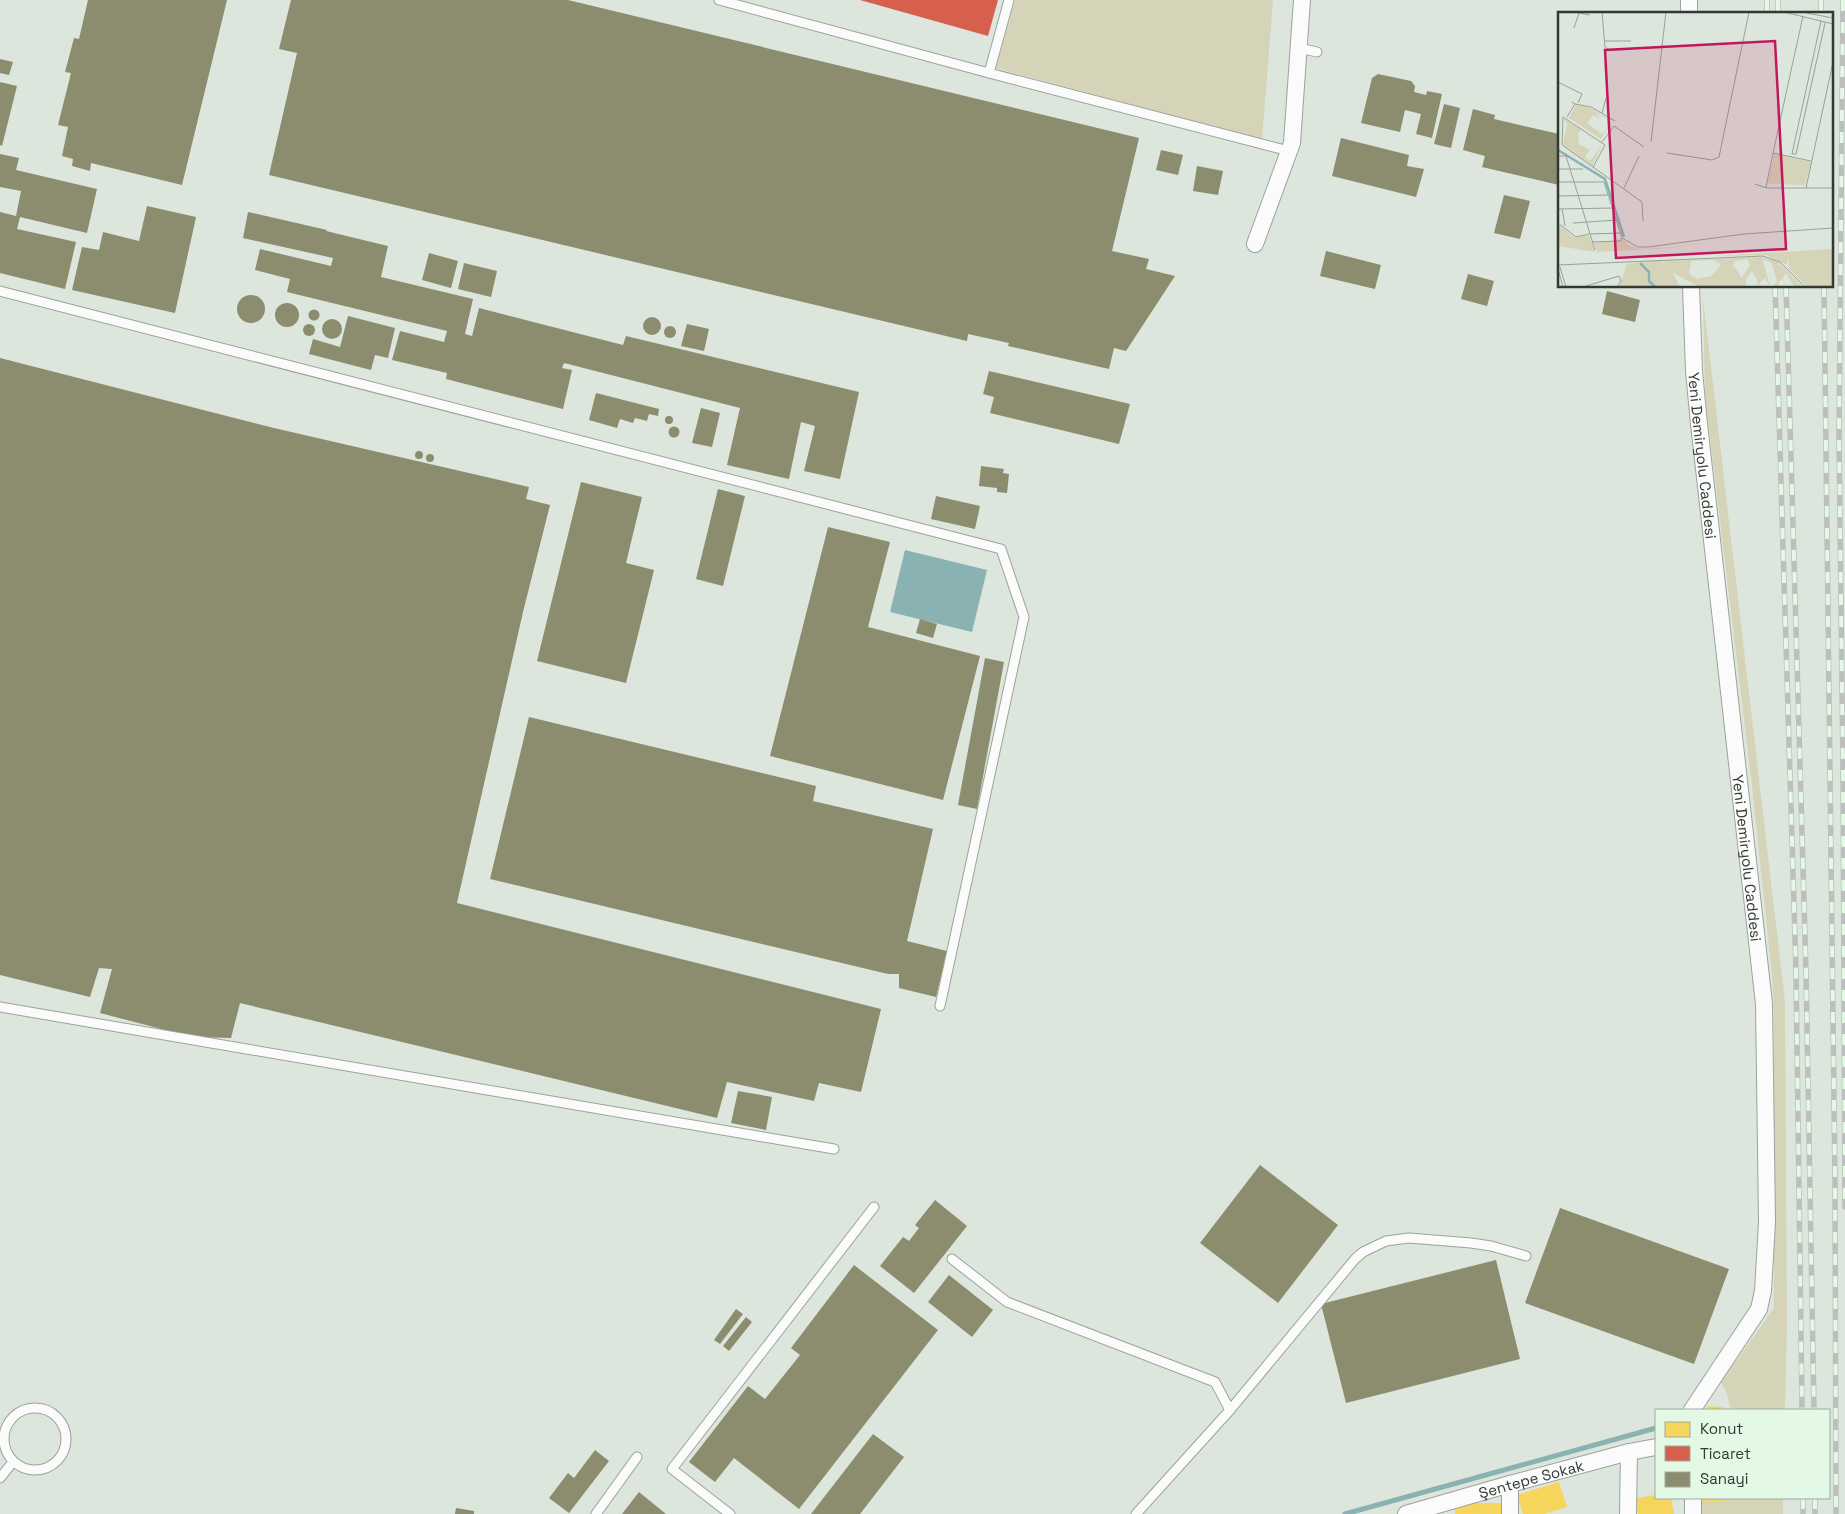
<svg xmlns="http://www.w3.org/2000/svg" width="1845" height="1514" font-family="'Space Grotesk',sans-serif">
	<rect width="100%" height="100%" fill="#dce6dc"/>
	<!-- green -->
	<g fill="#d5d4b9">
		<path d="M1015 0H1273L1262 140 996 68Z"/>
		<path d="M1703 298 1785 1002 1787 1327 1785 1410H1731L1727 1394 1721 1382 1774 1308V1014L1772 974 1751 778 1705 395Z"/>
		<rect x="1699" y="1498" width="84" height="16"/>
	</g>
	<!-- water -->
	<path fill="#8ab2b2" d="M905 550 987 570 972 632 890 612Z"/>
	<!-- homes -->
	<g fill="#f6d55c">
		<path d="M1707 1406 1723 1407 1724 1410H1707Z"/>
		<path d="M1559 1482 1567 1507 1544 1514H1523L1517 1495Z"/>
		<path d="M1656 1495V1498H1671L1674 1514H1638L1636 1498Z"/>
		<rect x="1702" y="1498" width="24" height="3"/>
		<rect x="1455" y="1503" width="50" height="11"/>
	</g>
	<!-- shops -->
	<path fill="#d6604d" d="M860 0H998L988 36Z"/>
	<!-- industry -->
	<g fill="#8c8c6e">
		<path d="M88 0H227L182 185 91 163 90 171 72 166 73 159 62 156 68 127 58 125 71 73 65 72 74 38 79 39Z"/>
		<path d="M291 0H568L1139 138 1112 251 1149 259 1146 269 1175 276 1126 351 1114 348 1109 369 1008 346 1009 343 968 334 967 341 269 175 297 53 279 49Z"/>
		<path d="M0 59 13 62 9 75 0 73Z"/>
		<path d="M1378 74 1411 81 1415 86 1414 92 1426 95 1427 91 1442 94 1432 138 1416 134 1421 114 1405 110 1400 132 1361 123 1372 78Z"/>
		<path d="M0 82 17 86 2 146 0 145Z"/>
		<path d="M1444 104 1460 108 1451 148 1434 144Z"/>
		<path d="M1473 109 1495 115 1494 119 1559 134V185L1482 167 1485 156 1463 150Z"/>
		<path d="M1341 138 1409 155 1407 166 1424 169 1416 197 1332 176Z"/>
		<path d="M1161 150 1183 155 1178 175 1156 170Z"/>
		<path d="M0 154 19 158 16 170 97 189 87 233 20 217 17 229 76 242 65 289 0 273V212L16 216 21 191 0 187Z"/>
		<path d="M1197 166 1223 171 1218 195 1193 191Z"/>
		<path d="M1504 195 1530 201 1520 239 1494 233Z"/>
		<path d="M147 206 196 217 175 313 72 290 82 247 99 250 103 232 139 241Z"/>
		<path d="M248 212 327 230 326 231 388 246 381 277 473 299 465 334 472 336 479 308 623 345 626 336 859 392 840 479 804 471 815 426 801 422 789 479 727 465 740 408 564 363 562 368 572 370 563 409 446 379 447 373 392 360 400 331 444 342 447 331 287 292 290 279 255 270 260 249 331 266 333 258 243 238Z"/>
		<path d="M1326 251 1381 265 1375 289 1320 276Z"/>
		<path d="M429 253 458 261 451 288 422 280Z"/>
		<path d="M464 263 497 271 491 297 458 289Z"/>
		<path d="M1468 274 1494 281 1487 306 1461 299Z"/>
		<path d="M1607 291 1640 300 1635 322 1602 314Z"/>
		<circle cx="251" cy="309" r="14"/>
		<circle cx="287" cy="315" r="12"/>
		<circle cx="314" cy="315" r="5.5"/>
		<path d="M348 316 395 328 388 358 375 355 371 370 309 354 313 339 340 347Z"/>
		<circle cx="652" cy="326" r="9"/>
		<circle cx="332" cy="329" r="10"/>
		<circle cx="309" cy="330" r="6"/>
		<path d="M687 324 709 329 704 351 681 346Z"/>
		<circle cx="670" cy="332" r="6"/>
		<path d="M0 358 274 428 529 487 526 499 550 505 523 612 457 903 881 1009 861 1092 819 1083 814 1101 727 1082 717 1118 240 1003 231 1038 192 1037 100 1013 112 969 99 968 90 997 0 975Z"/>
		<path d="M989 371 1130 404 1119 444 990 413 994 397 983 394Z"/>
		<path d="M596 393 659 409 658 416 649 414 647 421 635 418 633 423 620 419 617 428 589 420Z"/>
		<path d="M701 408 720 413 712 447 692 443Z"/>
		<circle cx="669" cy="420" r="4"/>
		<circle cx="674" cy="432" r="5.5"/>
		<circle cx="419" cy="455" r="4"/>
		<circle cx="430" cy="458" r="4"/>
		<path d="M981 466 1004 469 1003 473 1009 474 1007 493 997 492V488L979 486Z"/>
		<path d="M581 482 642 497 626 563 654 570 626 683 537 661Z"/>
		<path d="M718 489 745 496 723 586 696 579Z"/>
		<path d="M936 496 980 506 975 529 931 519Z"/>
		<path d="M828 527 890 542 868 627 980 656 943 800 770 756Z"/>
		<path d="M920 619 937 624 933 638 916 633Z"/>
		<path d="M985 658 1004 662 977 809 958 805Z"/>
		<path d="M529 717 816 786 813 801 933 829 907 941 947 951 936 997 899 988V974H888L490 879Z"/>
		<path d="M738 1091 772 1097 766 1130 731 1123Z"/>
		<path d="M1260 1165 1338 1225 1278 1303 1200 1243Z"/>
		<path d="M935 1200 967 1226 914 1293 880 1266 903 1237 909 1241 919 1228 915 1225Z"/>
		<path d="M1560 1208 1729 1269 1694 1364 1525 1303Z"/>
		<path d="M1496 1260 1520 1359 1346 1403 1321 1304Z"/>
		<path d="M854 1265 938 1330 799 1509 734 1458 715 1482 689 1462 748 1386 765 1399 800 1355 791 1348Z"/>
		<path d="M949 1275 993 1310 972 1337 928 1302Z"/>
		<path d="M736 1309 743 1314 720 1344 714 1340Z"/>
		<path d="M746 1317 752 1322 729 1351 723 1346Z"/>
		<path d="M873 1434 904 1457 860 1514H811Z"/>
		<path d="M595 1450 609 1461 569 1513 549 1498 568 1473 574 1478Z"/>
		<path d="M639 1492 666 1514H622Z"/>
		<path d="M456 1508 474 1511V1514H455Z"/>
	</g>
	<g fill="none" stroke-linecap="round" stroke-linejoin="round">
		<!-- stream -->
		<path stroke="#8ab2b2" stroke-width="5" d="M1345 1514 1656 1428"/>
		<defs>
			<g id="lane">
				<path d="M719 0 989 73 1009 0"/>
				<path d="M1299 48 1317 52"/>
				<path d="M989 73 1289 151"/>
				<path d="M0 291 1001 549 1024 617 940 1006"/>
				<path d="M0 1007 834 1149"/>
				<path d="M952 1259 1007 1302 1215 1382 1230 1410"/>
				<circle cx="35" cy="1439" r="31"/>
				<path d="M0 1478 13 1462"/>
				<path d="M596 1514 637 1457"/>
				<path d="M730 1514 672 1469 874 1207"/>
				<path d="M1136 1514 1230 1410 1355 1259 1363 1252 1386 1241 1409 1238 1471 1243 1491 1246 1526 1256"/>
			</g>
			<g id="street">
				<path d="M1689 0V14"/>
				<path d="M1255 244 1292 143 1302 0"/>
				<path id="s1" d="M1691 286 1694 371 1699 424 1764 1004 1767 1222 1763 1291 1759 1309 1692 1410"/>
				<path d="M1510 1484V1514"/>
				<path id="s2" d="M1406 1514 1510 1484 1629 1452 1656 1447"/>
				<path d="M1628 1514 1629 1452"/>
				<path d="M1693 1514V1498"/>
			</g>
		</defs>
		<!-- lane casing -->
		<use href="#lane" stroke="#9ca39c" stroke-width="11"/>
		<!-- street casing -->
		<use href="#street" stroke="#9ca39c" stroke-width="18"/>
		<!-- lane -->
		<use href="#lane" stroke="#fafbfa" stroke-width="9"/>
		<!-- street -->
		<use href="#street" stroke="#fafbfa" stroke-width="16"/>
		<defs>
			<g id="rail">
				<path d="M1767 0V14"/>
				<path d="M1778 0V14"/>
				<path d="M1821 0V14"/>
				<path d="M1843 0 1839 436 1843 770 1845 1207"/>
				<path d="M1775 286 1796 971 1802 1410"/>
				<path d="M1786 286 1806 971 1814 1410"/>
				<path d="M1824 286 1835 1183 1836 1514"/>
				<path d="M1803 1498V1514"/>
				<path d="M1815 1498V1514"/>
			</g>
		</defs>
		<!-- rail casing -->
		<use href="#rail" stroke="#bdbfbd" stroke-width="5.5"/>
		<!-- rail -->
		<use href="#rail" stroke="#e4f8e6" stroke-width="4" stroke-dasharray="11" stroke-linecap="butt"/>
	</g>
	<g text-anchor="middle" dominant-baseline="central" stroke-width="5" stroke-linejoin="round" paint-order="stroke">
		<!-- street labels -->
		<g font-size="15" fill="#323933" stroke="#e4f8e6">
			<text stroke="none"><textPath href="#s1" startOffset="170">Yeni Demiryolu Caddesi</textPath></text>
			<text stroke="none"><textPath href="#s1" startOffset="575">Yeni Demiryolu Caddesi</textPath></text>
			<text stroke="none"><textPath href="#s2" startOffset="130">Şentepe Sokak</textPath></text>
		</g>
	</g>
	<!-- overview -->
	<g transform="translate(1558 12)">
		<rect width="275" height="275" fill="#dce6dc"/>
		<path d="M18 93 32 96 52 108 37 101 42 108 35 103 29 111 44 122 51 114 43 127 11 106ZM6 107 23 117 20 122 21 132 32 138 27 145 32 149 44 133 34 154 5 133 9 112ZM216 142 253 150 247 173 209 172ZM0 212 17 226 31 223 37 240 0 234ZM194 223 115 236 78 238 39 240 36 231 64 227 70 231 68 232 81 237 118 235ZM275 237V275L248 274 231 257 230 244 229 253 208 243 154 244ZM203 245 219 249 245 275H236L228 261 220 272 222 275H215L219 269 213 250 205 248 212 275 207 266 198 275 200 269 194 259 188 267V275H142L115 261 122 275H61L69 252 103 248 107 255 105 249ZM189 247 192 253 184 266 175 253 177 249ZM154 248 163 252 154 264 139 267 131 262 133 249Z" fill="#d5d4b9" fill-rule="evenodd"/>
		<path fill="none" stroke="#8ab2b2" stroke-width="2.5" d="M0 138 47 167 66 225M82 251 91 260V269L97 275"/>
		<path fill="none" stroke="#98a198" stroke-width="1" d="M16 0 32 3M44 0 47 35 53 39M226 0 275 12M249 1 275 6M245 4 215 141 253 149M16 16 21 1M46 29H73M0 70 24 82 20 91M17 92 33 95 57 109M44 101 48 86M9 105 17 92 14 90M44 130 56 114 86 135M93 130 108 0M109 141 154 148 161 145 191 0M234 142H238L267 11M234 142 263 9M0 144H8L37 238M35 155 4 133 5 105 47 133 35 155 84 190 85 209M0 157H25M0 170H46L64 226M197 172 209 176H275M208 175 215 141M66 176 81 144M248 176 275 50M0 184 50 183M0 197 55 196M4 197 7 214M0 211 18 225 31 222M15 211 59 208M32 222 63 221M64 226 80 235H90L186 222 275 216M34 230 62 229 64 226M0 253 205 244 222 250 247 275M2 255 8 275M0 257 5 275M25 275 61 264 63 269 59 275"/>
		<path fill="#c2185b" fill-opacity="0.15" stroke="#c2185b" stroke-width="2.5" d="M217 29 228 237 58 246 47 38Z"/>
		<rect width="275" height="275" fill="none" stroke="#323933" stroke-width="2.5"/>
	</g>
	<!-- legend -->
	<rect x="1655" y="1409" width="175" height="90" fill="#e4f8e6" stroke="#9dac9e"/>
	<rect x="1665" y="1422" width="25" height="15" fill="#f6d55c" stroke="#9dac9e"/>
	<text x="1700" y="1434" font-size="15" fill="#323933">Konut</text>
	<rect x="1665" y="1446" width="25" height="15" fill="#d6604d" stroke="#9dac9e"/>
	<text x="1700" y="1459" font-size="15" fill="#323933">Ticaret</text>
	<rect x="1665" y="1472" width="25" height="15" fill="#8c8c6e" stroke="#9dac9e"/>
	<text x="1700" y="1484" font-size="15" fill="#323933">Sanayi</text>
</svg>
